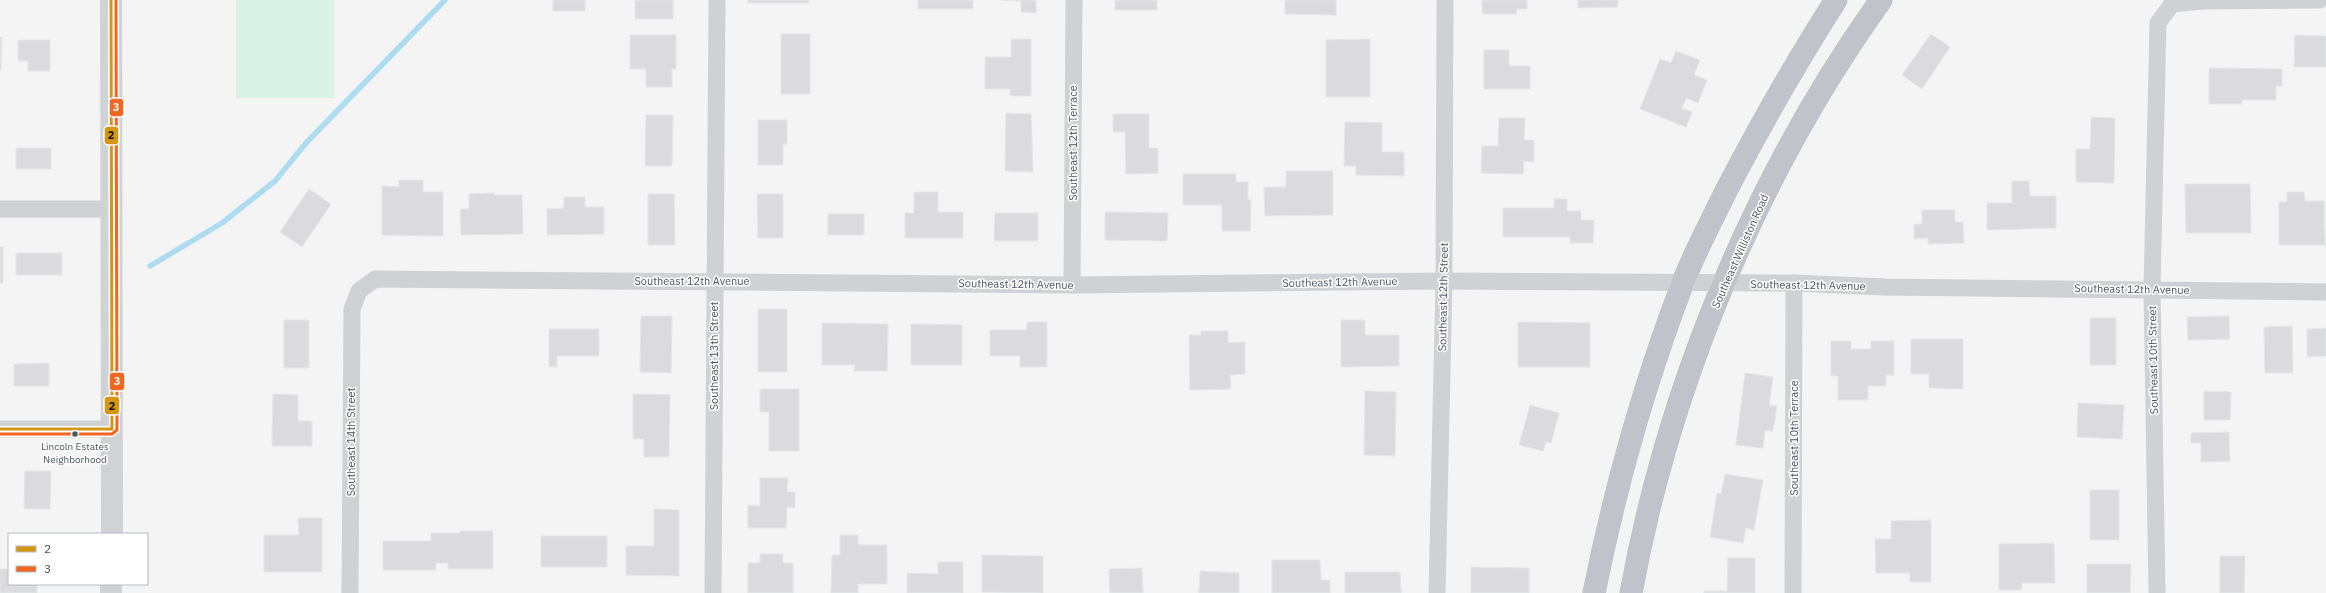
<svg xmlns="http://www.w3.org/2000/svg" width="2326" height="593" font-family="'IBM Plex Sans',sans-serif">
	<rect width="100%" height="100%" fill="#f4f4f4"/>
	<!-- green -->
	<rect fill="#d8f3e5" x="236" y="0" width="98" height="98"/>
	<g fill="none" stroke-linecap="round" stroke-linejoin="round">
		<!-- stream -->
		<path stroke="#addcf0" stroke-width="5.5" d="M150 266 222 223 275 181 306 143 445 0"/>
	</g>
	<!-- building -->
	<g fill="#dbdbdd" stroke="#e5e6e7">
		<rect x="553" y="0" width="32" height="11"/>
		<rect x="635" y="0" width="38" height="19"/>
		<rect x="748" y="0" width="61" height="3"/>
		<rect x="918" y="0" width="55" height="9"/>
		<path d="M1001 0H1036V13L1021 12V1Z"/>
		<rect x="1115" y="0" width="42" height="10"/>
		<path d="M1285 0H1336V15L1285 14Z"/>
		<path d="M1482 0H1527V9H1517L1516 14H1482Z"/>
		<path d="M1578 0H1618V7L1578 8Z"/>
		<rect x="781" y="34" width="29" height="60"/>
		<path d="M1931 34 1950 47 1922 89 1902 75Z"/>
		<path d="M630 35H676V69H672V87H646V69H630Z"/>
		<path d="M2295 35 2326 36V67H2294Z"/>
		<path d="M0 37H2L1 70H0Z"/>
		<path d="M1011 39H1031V96H1010V89H985V57H1011Z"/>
		<path d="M1370 39V97H1326V40Z"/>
		<path d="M18 40H50V71H28V61H18Z"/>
		<path d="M1484 50H1509V66H1530V89H1484Z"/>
		<path d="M1676 51 1700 60 1694 75 1707 80 1698 103 1686 98 1682 108 1692 112 1686 127 1640 109 1660 59 1671 63Z"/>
		<path d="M2209 68 2282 69V86H2276V100H2242V104H2209Z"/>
		<path d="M1006 113 1031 114 1033 172 1005 171Z"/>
		<path d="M1113 114H1149V148H1158V173L1126 174 1125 132H1113Z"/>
		<path d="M646 115H673L672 166H645Z"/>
		<path d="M2091 117 2115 118 2114 183 2076 182V149H2090Z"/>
		<path d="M1499 118H1525L1524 140H1534V162L1524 161 1523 174 1481 173 1482 146H1498Z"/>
		<path d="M758 120H787V144H783V165H758Z"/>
		<path d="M1345 122 1382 123V152H1404V176L1356 175V166H1344Z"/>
		<rect x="16" y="148" width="35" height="21"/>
		<path d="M1286 171H1333V215L1265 216 1264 187H1286Z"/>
		<path d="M1183 174H1236V182H1248V200H1251L1250 231H1222V205H1183Z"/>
		<path d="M399 180H423V192H443V236L382 235V186L399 187Z"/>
		<path d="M2012 181H2029L2030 196H2056V228L1987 230V203H2012Z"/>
		<path d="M2185 184H2250L2251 233H2186Z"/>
		<path d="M309 189 331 204 302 247 280 232Z"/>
		<path d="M914 192H938V212H963V238H905V213H914Z"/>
		<path d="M2287 192H2304L2305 201H2324L2325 245H2279V202H2287Z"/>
		<path d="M494 193V195H522L523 234 461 235 460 209H469V194Z"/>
		<path d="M648 194H674L675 245H648Z"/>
		<path d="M757 194H783V238H758Z"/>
		<path d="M564 197H585V207H604V234L547 235V209L564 208Z"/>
		<path d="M1554 199H1567V211H1581V220H1594L1593 243H1570V237H1503V208H1554Z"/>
		<path d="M1922 210H1955V222H1963L1964 243 1928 244V238L1914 239V224H1922Z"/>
		<path d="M1105 212 1168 213 1167 241 1105 240Z"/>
		<path d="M995 213H1038V241H994Z"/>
		<rect x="828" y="214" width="36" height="21"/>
		<rect x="0" y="247" width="3" height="36"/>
		<rect x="16" y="253" width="46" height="22"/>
		<rect x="758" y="309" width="29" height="63"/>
		<path d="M641 316H672L671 373 640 372Z"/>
		<path d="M2229 316 2230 339 2188 340 2187 317Z"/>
		<rect x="2090" y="318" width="26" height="47"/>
		<rect x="284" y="320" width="25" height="48"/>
		<path d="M1341 320H1365V335H1399V366L1341 367Z"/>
		<path d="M1027 322H1047V367H1020V356H990V330H1027Z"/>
		<path d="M1518 322 1590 323V367H1518Z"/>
		<path d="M822 323 888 324 887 371H854L855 365H822Z"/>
		<path d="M911 324 962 325V365H911Z"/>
		<path d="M2292 326 2293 373H2265L2264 327Z"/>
		<path d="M2326 328V356L2307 357V329Z"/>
		<path d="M549 329H599V356H557V367H549Z"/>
		<path d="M1201 331H1228V343L1245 342V374L1230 375 1231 389 1190 390 1189 335H1201Z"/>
		<path d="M1911 339H1963V389L1929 388V374H1911Z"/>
		<path d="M1831 341H1851V349H1871V341H1894V375H1886V386H1868V400H1838V376H1831Z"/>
		<path d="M49 363V386H14V364Z"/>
		<path d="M1745 373 1773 377 1769 405 1777 406 1773 431 1765 430 1763 448 1736 445Z"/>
		<path d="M760 389H799V451H769V412H760Z"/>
		<path d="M1365 391 1396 392 1395 456 1364 455Z"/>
		<path d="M2204 391 2231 392 2230 420H2204Z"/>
		<path d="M273 394 298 395V421H312V446H272Z"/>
		<path d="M633 394 670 395 669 457H644V439H633Z"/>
		<path d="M2078 403 2124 405 2122 439 2077 437Z"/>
		<path d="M1530 405 1559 413 1551 443 1546 442 1543 451 1519 445Z"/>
		<path d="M2229 432 2230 461 2201 462V443H2191V433Z"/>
		<path d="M25 471H51L50 509H24Z"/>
		<path d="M1725 474 1763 480 1754 530 1746 528 1743 543 1710 537 1717 493 1721 494Z"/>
		<path d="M760 478H788L787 492H795V508L787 507 786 528H748V505L760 506Z"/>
		<rect x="2090" y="490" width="29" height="50"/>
		<path d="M654 509 679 510V576L626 575V546H654Z"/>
		<path d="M298 518H322V572H264V535H299Z"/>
		<path d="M1931 520V582H1910V573H1876L1875 539H1891V521Z"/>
		<path d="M460 531H493V569H448V563H436V570H383V541H431V533H460Z"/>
		<path d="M840 535H858V545H887V584H858V593H831L832 555H840Z"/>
		<rect x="541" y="536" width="66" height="31"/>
		<path d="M2054 543 2055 583H2022V590H1999V544Z"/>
		<path d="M760 554H783V563H793V593H748V563H760Z"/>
		<path d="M982 555 1043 556V593L982 592Z"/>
		<path d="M2220 556H2245L2244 593H2220Z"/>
		<path d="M1728 558H1755V593H1704V591H1727Z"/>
		<path d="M1272 560H1320L1321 580H1330V593H1272Z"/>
		<path d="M938 562H963V593H907V573L938 574Z"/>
		<path d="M2087 564H2131L2130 593H2087Z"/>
		<path d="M1471 567 1529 568V593H1471Z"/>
		<path d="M1142 568 1143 593H1110L1109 569Z"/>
		<path d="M0 569H9V584H37V593H0Z"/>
		<path d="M1200 571 1239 573V593H1199Z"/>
		<path d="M1345 572H1400L1401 593H1345Z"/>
	</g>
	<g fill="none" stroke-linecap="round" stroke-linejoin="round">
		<defs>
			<g id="highway">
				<path d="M1594 593C1615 488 1644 385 1682 285 1694 253 1711 222 1726 191 1760 126 1796 62 1836 0"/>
				<path d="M1631 593C1669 384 1757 173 1881 0"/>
			</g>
		</defs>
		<!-- highway casing -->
		<use href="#highway" stroke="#b9bcc3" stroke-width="23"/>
		<!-- street -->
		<g stroke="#cfd1d4" stroke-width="17">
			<path d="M0 209H111"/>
			<path d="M1072 285 1074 0"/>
			<path d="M0 429H112"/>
			<path d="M350 593 352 309 359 291 375 279 1072 285 1444 281 1794 283 1885 287 2326 292"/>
			<path d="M713 593 717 0"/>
			<path d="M1437 593 1444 281 1445 0"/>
			<path d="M1793 593 1794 283"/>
			<path d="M2157 593 2152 289 2158 23 2172 4 2202 1 2320 0"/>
		</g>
		<!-- secondary -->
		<g stroke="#d0d3d6" stroke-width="22">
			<path d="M111 0 112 534"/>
			<path d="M111 593V584"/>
		</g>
		<!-- highway -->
		<use href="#highway" stroke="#c0c4ca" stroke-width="22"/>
		<defs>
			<path id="bus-1" d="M0 429H112L111 0"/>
			<path id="bus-2" d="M0 434H112L117 430 116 0"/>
		</defs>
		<!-- bus-1 casing -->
		<use href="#bus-1" stroke="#fff" stroke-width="6"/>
		<!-- bus-2 casing -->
		<use href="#bus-2" stroke="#fff" stroke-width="6"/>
		<!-- bus-1 -->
		<use href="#bus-1" stroke="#d49613" stroke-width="3"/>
		<!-- bus-2 -->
		<use href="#bus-2" stroke="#f26522" stroke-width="3"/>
	</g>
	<!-- markers -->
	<circle fill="#495461" stroke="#fff" stroke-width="1.5" cx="75" cy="434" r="3.5"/>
	<g text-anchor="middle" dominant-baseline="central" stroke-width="3" stroke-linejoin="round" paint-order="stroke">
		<!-- bus labels -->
		<g font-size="10" fill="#495461" stroke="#fff">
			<text x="75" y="446">Lincoln Estates<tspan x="75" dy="13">Neighborhood</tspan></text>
		</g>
		<!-- street labels -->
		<g font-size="11" fill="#495461" stroke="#fff">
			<text transform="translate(1073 143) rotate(-90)">Southeast 12th Terrace</text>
			<text transform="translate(1740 251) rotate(-66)">Southeast Williston Road</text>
			<text x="692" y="281">Southeast 12th Avenue</text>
			<text transform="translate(1340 282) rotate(-1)">Southeast 12th Avenue</text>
			<text transform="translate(1016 284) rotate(1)">Southeast 12th Avenue</text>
			<text transform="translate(1808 285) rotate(1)">Southeast 12th Avenue</text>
			<text transform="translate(2132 289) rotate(1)">Southeast 12th Avenue</text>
			<text transform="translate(1443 297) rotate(-89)">Southeast 12th Street</text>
			<text transform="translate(714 356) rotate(-90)">Southeast 13th Street</text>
			<text transform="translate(2153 360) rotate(-91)">Southeast 10th Street</text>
			<text transform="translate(1794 438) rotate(-90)">Southeast 10th Terrace</text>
			<text transform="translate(351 442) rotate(-90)">Southeast 14th Street</text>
		</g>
	</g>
	<g stroke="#fff" stroke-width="1.5">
		<rect x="109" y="98" width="15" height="19" rx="4" fill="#f26522"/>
		<rect x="104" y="126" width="15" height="19" rx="4" fill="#d49613"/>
		<rect x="109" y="372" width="16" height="19" rx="4" fill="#f26522"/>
		<rect x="104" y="396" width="16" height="19" rx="4" fill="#d49613"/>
	</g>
	<g font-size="11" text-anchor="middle" font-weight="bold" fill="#fff">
		<text x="116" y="111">3</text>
		<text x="117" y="385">3</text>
	</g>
	<g font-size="11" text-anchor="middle" font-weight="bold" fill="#111">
		<text x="111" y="139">2</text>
		<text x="112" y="410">2</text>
	</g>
	<!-- legend -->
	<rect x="8" y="533" width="140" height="52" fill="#ffffff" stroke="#b6bbc0"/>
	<rect x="16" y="546" width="20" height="6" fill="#d49613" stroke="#b6bbc0"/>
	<text x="44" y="553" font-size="12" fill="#495461">2</text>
	<rect x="16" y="566" width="20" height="6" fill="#f26522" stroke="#b6bbc0"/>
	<text x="44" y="573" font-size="12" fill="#495461">3</text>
</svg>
